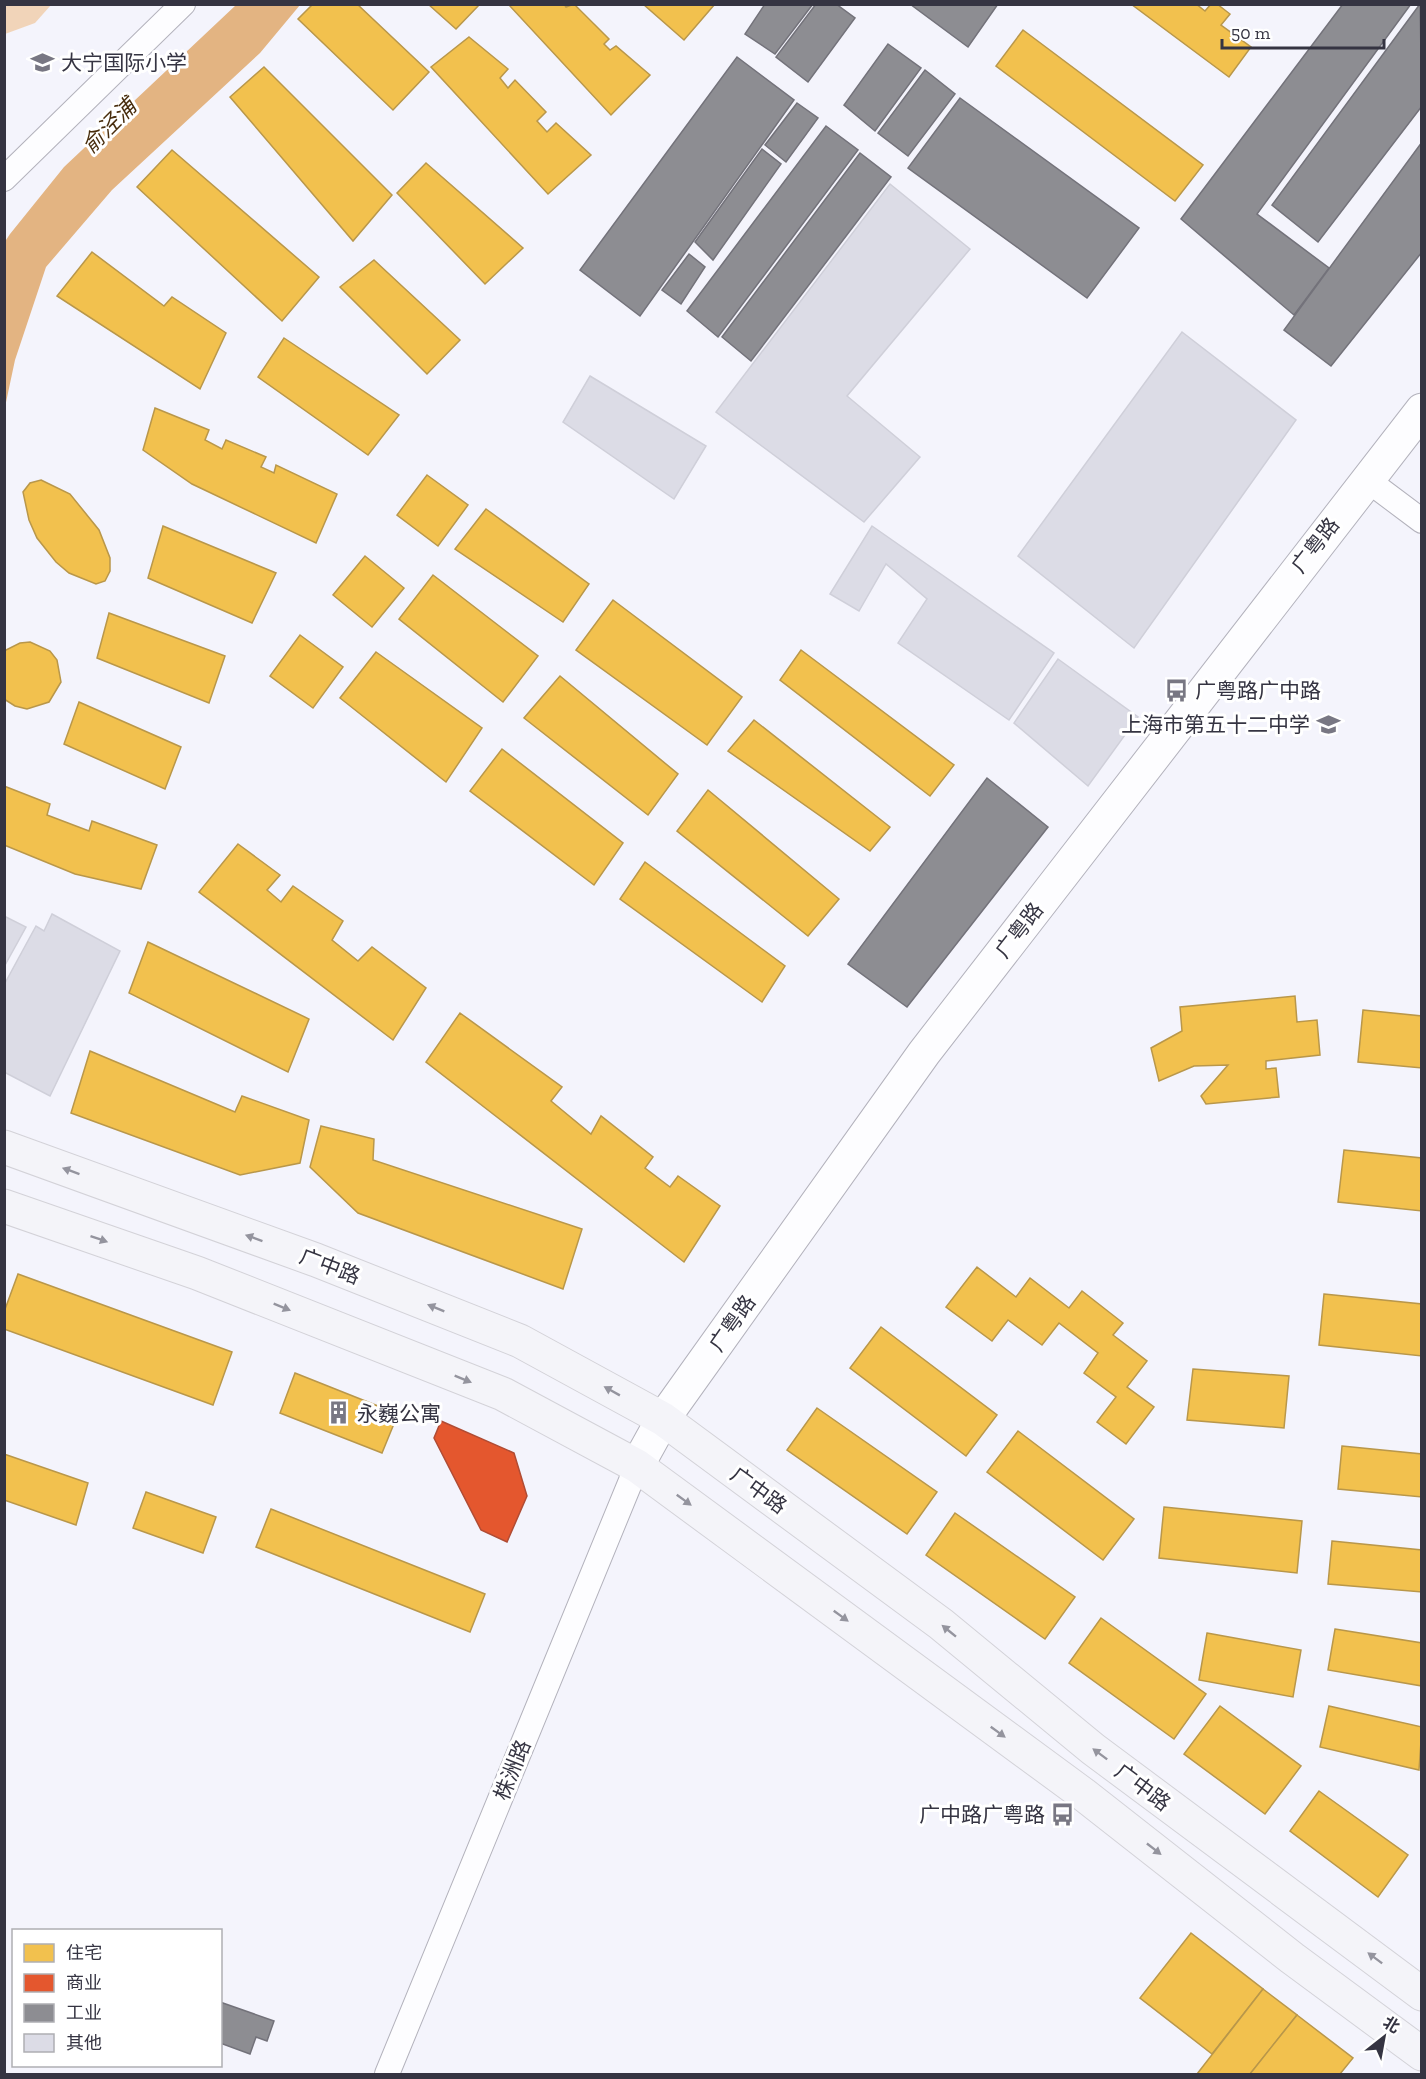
<svg xmlns="http://www.w3.org/2000/svg" width="1426" height="2079" font-family="'Zilla Slab','Noto Sans SC',serif">
	<rect width="100%" height="100%" fill="#f4f4fc"/>
	<!-- green -->
	<path fill="#f1d4b9" d="M5 4H51V5L35 23 5 34Z"/>
	<!-- water -->
	<path fill="#e3b482" d="M236 5H300L260 53 112 190 46 267 15 360 5 407 4 243 10 234 64 167Z"/>
	<!-- homes -->
	<g fill="#f2c14e" stroke="#b9974a" stroke-width="1.5">
		<path d="M313 4H357L429 72 393 110 298 19Z"/>
		<path d="M428 4H480L456 29Z"/>
		<path d="M508 4H564L566 7 574 4 609 39 604 44 610 50 616 46 650 75 611 115Z"/>
		<path d="M643 4H715L684 40Z"/>
		<path d="M1131 4H1196L1205 11 1211 4H1217L1230 14 1221 25 1251 47 1229 77Z"/>
		<path d="M1023 30 1203 165 1175 201 996 66Z"/>
		<path d="M469 37 508 69 500 78 508 88 515 80 546 112 537 121 547 132 556 123 591 155 548 194 431 67Z"/>
		<path d="M264 67 392 195 353 241 230 97Z"/>
		<path d="M172 150 319 277 282 321 137 187Z"/>
		<path d="M426 163 523 248 485 284 397 193Z"/>
		<path d="M92 252 164 306 172 297 226 333 200 389 57 296Z"/>
		<path d="M374 260 460 340 427 374 340 287Z"/>
		<path d="M284 338 399 415 368 455 258 377Z"/>
		<path d="M155 408 209 430 205 440 222 449 226 440 266 457 261 467 274 473 276 465 337 494 316 543 192 484 143 450Z"/>
		<path d="M427 475 468 505 438 546 397 515Z"/>
		<path d="M41 480 70 494 99 530 110 558V571L105 581 96 584 69 573 56 562 37 538 29 520 23 492 30 483Z"/>
		<path d="M486 509 589 584 563 622 455 549Z"/>
		<path d="M163 526 276 573 252 623 148 578Z"/>
		<path d="M365 556 404 588 372 627 333 595Z"/>
		<path d="M433 575 538 656 503 702 399 619Z"/>
		<path d="M613 600 742 697 707 745 576 650Z"/>
		<path d="M109 613 225 656 209 703 97 658Z"/>
		<path d="M300 635 343 667 313 708 270 676Z"/>
		<path d="M30 642 50 651 57 660 61 682 49 702 27 709 15 706 4 699V651L20 643Z"/>
		<path d="M801 650 954 765 930 796 780 680Z"/>
		<path d="M376 652 482 728 446 782 340 698Z"/>
		<path d="M560 676 678 774 648 815 524 718Z"/>
		<path d="M79 702 181 747 165 789 64 744Z"/>
		<path d="M754 720 890 827 870 851 728 751Z"/>
		<path d="M502 749 623 843 594 885 470 791Z"/>
		<path d="M4 786 50 804 47 815 89 831 92 821 157 845 141 889 75 874 4 845Z"/>
		<path d="M708 790 839 899 808 936 677 831Z"/>
		<path d="M238 844 280 875 267 890 281 902 293 886 343 921 332 940 358 961 372 947 426 988 393 1040 199 892Z"/>
		<path d="M645 862 785 966 762 1002 620 899Z"/>
		<path d="M148 942 309 1019 288 1072 129 993Z"/>
		<path d="M1295 996 1297 1022 1317 1020 1320 1055 1266 1061V1069L1276 1068 1279 1097 1206 1104 1201 1096 1228 1065 1194 1066 1159 1081 1151 1048 1182 1031 1180 1007Z"/>
		<path d="M1363 1010 1422 1016V1068L1358 1062Z"/>
		<path d="M460 1013 562 1087 551 1101 591 1134 601 1116 653 1157 645 1168 670 1187 678 1176 720 1206 684 1262 426 1062Z"/>
		<path d="M90 1051 235 1112 242 1096 309 1120 300 1163 240 1175 71 1113Z"/>
		<path d="M321 1126 374 1139 373 1160 582 1229 563 1289 358 1213 310 1167Z"/>
		<path d="M1344 1150 1422 1158V1211L1338 1202Z"/>
		<path d="M977 1267 1016 1297 1030 1278 1069 1308 1082 1291 1123 1323 1113 1335 1147 1361 1127 1387 1154 1407 1126 1444 1097 1422 1116 1397 1084 1373 1098 1353 1059 1323 1042 1345 1008 1320 992 1341 946 1307Z"/>
		<path d="M18 1274 232 1352 213 1405 4 1329V1312Z"/>
		<path d="M1324 1294 1422 1304V1356L1319 1345Z"/>
		<path d="M881 1327 997 1415 966 1456 850 1368Z"/>
		<path d="M1193 1369 1289 1376 1284 1428 1187 1420Z"/>
		<path d="M295 1373 398 1414 382 1453 280 1413Z"/>
		<path d="M817 1408 937 1492 907 1534 787 1450Z"/>
		<path d="M1018 1431 1134 1519 1103 1560 987 1472Z"/>
		<path d="M1342 1446 1422 1454V1497L1338 1489Z"/>
		<path d="M4 1454 88 1483 76 1525 4 1500Z"/>
		<path d="M146 1492 216 1517 203 1553 133 1528Z"/>
		<path d="M1164 1507 1302 1521 1297 1573 1159 1558Z"/>
		<path d="M271 1509 485 1594 470 1632 256 1547Z"/>
		<path d="M955 1513 1075 1597 1045 1639 926 1555Z"/>
		<path d="M1332 1541 1422 1550V1592L1328 1584Z"/>
		<path d="M1101 1618 1206 1694 1174 1739 1069 1663Z"/>
		<path d="M1335 1629 1422 1643V1686L1328 1670Z"/>
		<path d="M1207 1633 1301 1650 1293 1697 1199 1680Z"/>
		<path d="M1220 1706 1301 1766 1265 1814 1184 1754Z"/>
		<path d="M1329 1706 1422 1727 1419 1770 1320 1747Z"/>
		<path d="M1319 1791 1408 1855 1378 1897 1290 1831Z"/>
		<path d="M1191 1933 1263 1989 1212 2054 1140 1998Z"/>
		<path d="M1263 1989 1297 2015 1250 2074H1197Z"/>
		<path d="M1297 2015 1353 2058 1340 2074H1250Z"/>
	</g>
	<!-- shops -->
	<path fill="#e4572e" stroke="#b04c34" stroke-width="1.5" d="M441 1421 514 1453 527 1496 507 1542 481 1530 434 1438Z"/>
	<!-- industry -->
	<g fill="#8d8d92" stroke="#73727a" stroke-width="1.5">
		<path d="M765 4H813L775 54 745 34Z"/>
		<path d="M816 4H836L855 18 808 82 776 57Z"/>
		<path d="M910 4H998L968 47Z"/>
		<path d="M1343 4H1411L1257 214 1329 268 1294 315 1181 219Z"/>
		<path d="M1420 4 1422 106 1318 242 1272 205Z"/>
		<path d="M888 44 921 68 875 131 844 105Z"/>
		<path d="M737 57 794 100 640 316 580 270Z"/>
		<path d="M925 70 955 94 908 156 878 133Z"/>
		<path d="M960 98 1139 228 1087 298 908 168Z"/>
		<path d="M797 103 818 118 786 162 765 145Z"/>
		<path d="M826 126 858 150 718 337 687 311Z"/>
		<path d="M1422 142V252L1331 366 1284 330Z"/>
		<path d="M762 149 781 164 713 260 695 242Z"/>
		<path d="M860 153 891 177 751 361 722 337Z"/>
		<path d="M689 254 705 267 681 304 662 290Z"/>
		<path d="M987 778 1048 827 907 1007 848 964Z"/>
		<path d="M220 2002 274 2021 267 2041 256 2037 250 2054 220 2043Z"/>
	</g>
	<!-- building -->
	<g fill="#dcdce6" stroke="#cfcfd9" stroke-width="1.5">
		<path d="M890 184 970 249 847 396 920 457 864 522 716 412Z"/>
		<path d="M1182 332 1296 420 1134 648 1018 556Z"/>
		<path d="M590 376 706 446 674 499 563 422Z"/>
		<path d="M872 526 1054 653 1009 720 898 643 927 599 886 564 859 611 830 594Z"/>
		<path d="M1058 659 1138 717 1088 786 1014 723Z"/>
		<path d="M52 914 120 951 50 1096 4 1072V985L36 926 44 931Z"/>
		<path d="M4 916 26 927 4 967Z"/>
	</g>
	<g fill="none" stroke-linecap="round" stroke-linejoin="round">
		<defs>
			<g id="minor">
				<path d="M4 179 183 4"/>
				<path d="M1366 479 1422 521"/>
				<path d="M387 2074 637 1466"/>
			</g>
			<path id="secondary" d="M637 1466 663 1419 924 1053 1422 410"/>
			<g id="primary">
				<path d="M4 1147 316 1260 520 1341 663 1419 941 1624 1093 1749 1422 1994"/>
				<path d="M4 1206 197 1273 503 1394 637 1466 1083 1794 1292 1958 1422 2054"/>
			</g>
		</defs>
		<!-- minor casing -->
		<use href="#minor" stroke="#b3b2bc" stroke-width="26"/>
		<!-- secondary casing -->
		<use href="#secondary" stroke="#b3b2bc" stroke-width="35"/>
		<!-- primary casing -->
		<use href="#primary" stroke="#d3d2d8" stroke-width="35"/>
		<!-- minor -->
		<use href="#minor" stroke="#fdfdff" stroke-width="24"/>
		<!-- secondary -->
		<use href="#secondary" stroke="#fdfdff" stroke-width="33"/>
		<!-- primary -->
		<use href="#primary" stroke="#f4f4f9" stroke-width="33"/>
	</g>
	<!-- one-way arrows -->
	<defs><path id="oneway-solid" d="M-6-.8H1V-3.2L6.5 0L1 3.2V.8H-6Z" transform="scale(1.5)"/></defs>
	<g fill="#94949e">
		<use href="#oneway-solid" transform="translate(71 1171) rotate(-160)"/>
		<use href="#oneway-solid" transform="translate(254 1238) rotate(-160)"/>
		<use href="#oneway-solid" transform="translate(99 1239) rotate(19)"/>
		<use href="#oneway-solid" transform="translate(282 1307) rotate(22)"/>
		<use href="#oneway-solid" transform="translate(436 1308) rotate(-158)"/>
		<use href="#oneway-solid" transform="translate(463 1379) rotate(22)"/>
		<use href="#oneway-solid" transform="translate(612 1391) rotate(-151)"/>
		<use href="#oneway-solid" transform="translate(684 1500) rotate(36)"/>
		<use href="#oneway-solid" transform="translate(841 1616) rotate(36)"/>
		<use href="#oneway-solid" transform="translate(949 1631) rotate(-141)"/>
		<use href="#oneway-solid" transform="translate(998 1732) rotate(36)"/>
		<use href="#oneway-solid" transform="translate(1100 1754) rotate(-143)"/>
		<use href="#oneway-solid" transform="translate(1154 1849) rotate(38)"/>
		<use href="#oneway-solid" transform="translate(1375 1958) rotate(-143)"/>
	</g>
	<!-- icons -->
	<defs>
		<symbol id="school-bare" viewBox="-9 -9 18 18"><path d="M0-5L7-2L0 1L-7-2ZM-4 1L0 2.5L4 1V4Q0 6-4 4Z" fill="#787783" stroke="#fff" stroke-width="2.5" paint-order="stroke"/></symbol>
		<symbol id="bus-bare" viewBox="-9 -9 18 18"><path d="M-5-6H5V4H4V6H2V4H-2V6H-4V4H-5ZM-3.5-4V0h7V-4ZM-3.5 1.2v1.5H-2V1.2ZM2 1.2v1.5H3.5V1.2Z" fill="#787783" stroke="#fff" stroke-width="2.5" paint-order="stroke"/></symbol>
		<symbol id="building-bare" viewBox="-9 -9 18 18"><path d="M-4-6H4V6H1V3H-1V6H-4ZM-2.5-4.3h1.7v1.8h-1.7ZM.8-4.3h1.7v1.8H.8ZM-2.5-1h1.7V.8h-1.7ZM.8-1h1.7V.8H.8Z" fill="#787783" stroke="#fff" stroke-width="2.5" paint-order="stroke"/></symbol>
	</defs>
	<g fill-rule="evenodd">
		<use href="#school-bare" x="26" y="46" width="33" height="33"/>
		<use href="#bus-bare" x="1160" y="674" width="33" height="33"/>
		<use href="#school-bare" x="1312" y="708" width="33" height="33"/>
		<use href="#building-bare" x="322" y="1396" width="33" height="33"/>
		<use href="#bus-bare" x="1046" y="1798" width="33" height="33"/>
	</g>
	<g text-anchor="middle" dominant-baseline="central" stroke-width="6" stroke-linejoin="round" paint-order="stroke">
		<!-- poi labels -->
		<g font-size="21" fill="#353442" stroke="#fff" text-anchor="start">
			<text x="61" y="62">大宁国际小学</text>
			<text x="1195" y="690">广粤路广中路</text>
			<text x="1310" y="724" text-anchor="end">上海市第五十二中学</text>
			<text x="357" y="1413">永巍公寓</text>
			<text x="1045" y="1814" text-anchor="end">广中路广粤路</text>
		</g>
		<!-- street labels -->
		<g font-size="21" fill="#353442" stroke="#fff">
			<text transform="translate(1315 545) rotate(-52)">广粤路</text>
			<text transform="translate(1019 930) rotate(-52)">广粤路</text>
			<text transform="translate(330 1266) rotate(21)">广中路</text>
			<text transform="translate(732 1323) rotate(-55)">广粤路</text>
			<text transform="translate(759 1490) rotate(36)">广中路</text>
			<text transform="translate(512 1770) rotate(-68)">株洲路</text>
			<text transform="translate(1143 1787) rotate(37)">广中路</text>
		</g>
		<!-- water labels -->
		<g font-size="22" font-style="italic" fill="#482d0d" stroke="#fff">
			<text transform="translate(109 126) rotate(-45)">俞泾浦</text>
		</g>
	</g>
	<!-- border -->
	<rect width="1426" height="2079" fill="none" stroke="#353442" stroke-width="12"/>
	<!-- legend -->
	<rect x="12" y="1929" width="210" height="138" fill="#ffffff" stroke="#aeaeb3" stroke-width="1.5"/>
	<rect x="24" y="1944" width="30" height="18" fill="#f2c14e" stroke="#aeaeb3" stroke-width="1.5"/>
	<text x="66" y="1959" font-size="18" fill="#353442">住宅</text>
	<rect x="24" y="1974" width="30" height="18" fill="#e4572e" stroke="#aeaeb3" stroke-width="1.5"/>
	<text x="66" y="1989" font-size="18" fill="#353442">商业</text>
	<rect x="24" y="2004" width="30" height="18" fill="#8d8d92" stroke="#aeaeb3" stroke-width="1.5"/>
	<text x="66" y="2019" font-size="18" fill="#353442">工业</text>
	<rect x="24" y="2034" width="30" height="18" fill="#dcdce6" stroke="#aeaeb3" stroke-width="1.5"/>
	<text x="66" y="2049" font-size="18" fill="#353442">其他</text>
	<!-- north arrow -->
	<g transform="translate(1384 2037) rotate(31)" stroke="#ffffff" stroke-width="4.5" paint-order="stroke">
	<path d="M0-4.5L10 22L0 15L-10 22Z" fill="#353442"/>
	<text y="-9" font-size="16" font-weight="bold" text-anchor="middle" fill="#353442">北</text>
	</g>
	<!-- scale -->
	<path d="M1222 39v9h162v-9" fill="none" stroke="#353442" stroke-width="3"/>
	<text x="1231" y="39" font-size="18" fill="#353442" stroke="#ffffff" stroke-width="4.5" paint-order="stroke">50 m</text>
</svg>
